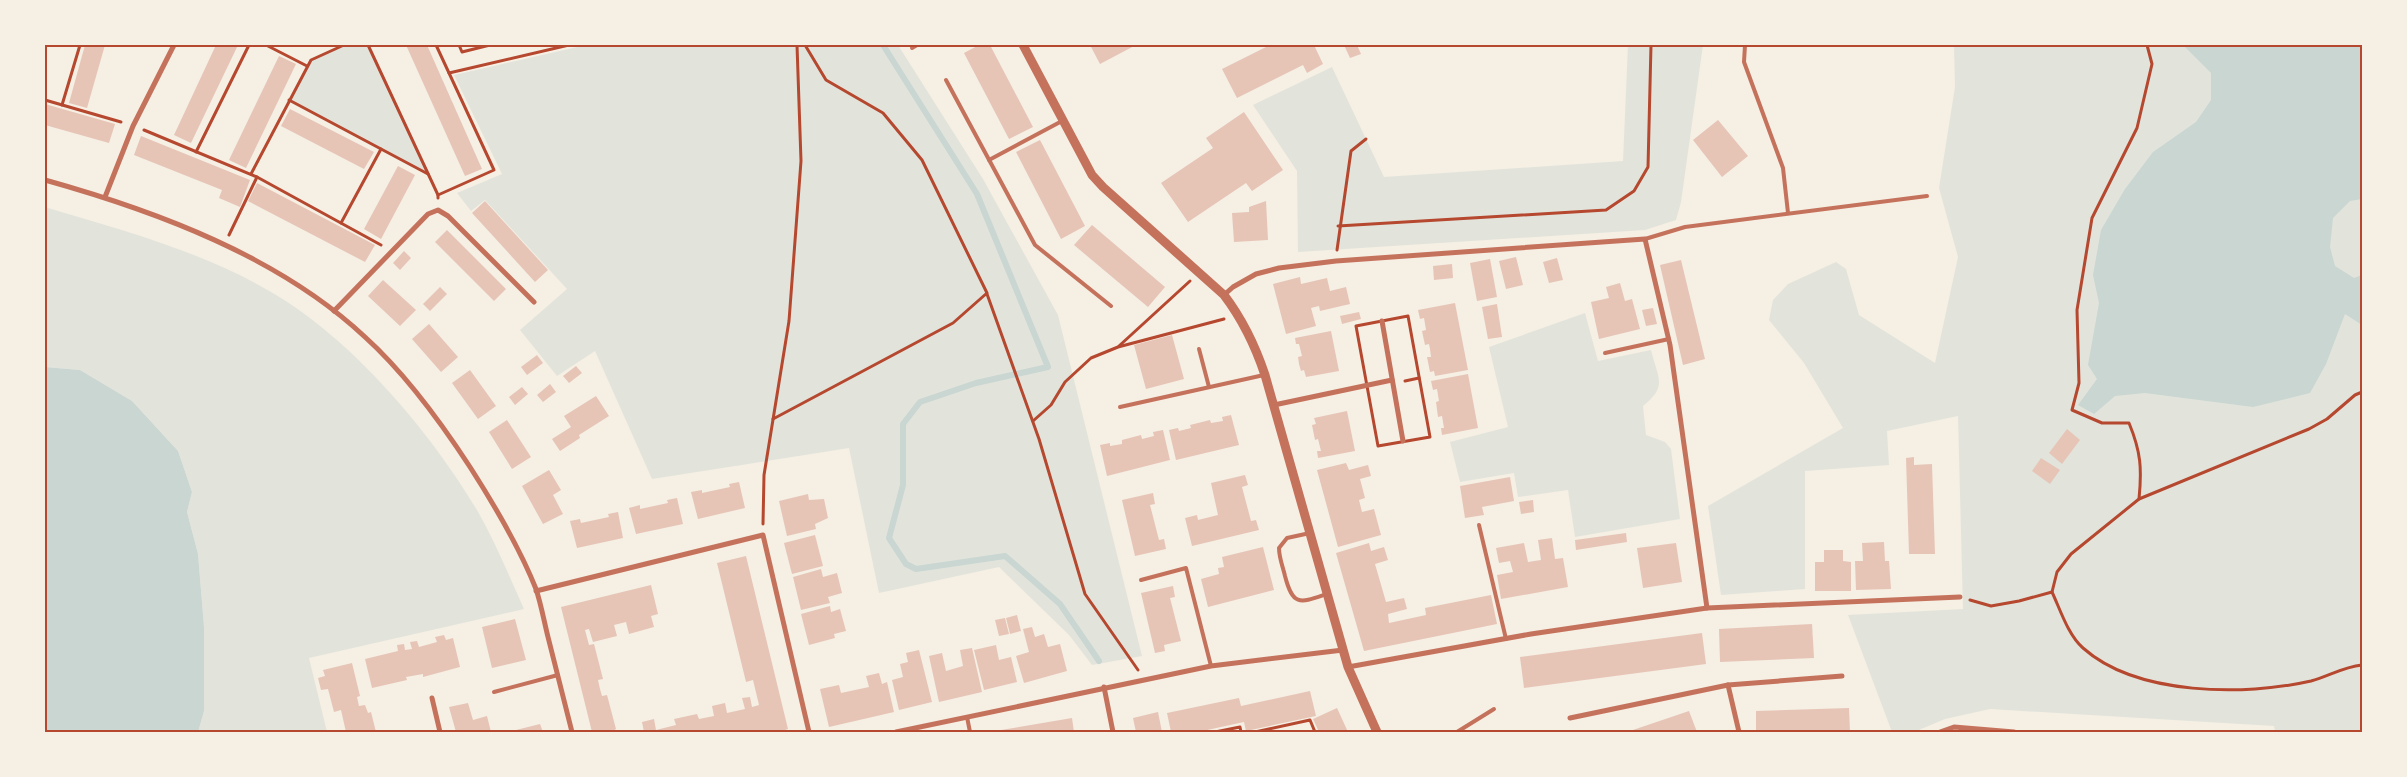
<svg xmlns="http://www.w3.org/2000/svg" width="2407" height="777" font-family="'Public Sans',sans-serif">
	<rect width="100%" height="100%" fill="#f6efe4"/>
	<!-- green -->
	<g fill="#e2e4dc">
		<path d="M344 45H368L428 174 289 100 311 60Z"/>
		<path d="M586 45H898L983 179 1058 315 1142 656 1092 665 1069 635 999 567 879 593 849 448 652 479 595 351 557 376 520 330 567 289 485 200 471 211 457 193 502 174 454 75Z"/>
		<path d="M1628 45H1703L1681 202 1676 220 1645 230 1298 252 1297 171 1253 105 1332 67 1384 177 1623 161Z"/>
		<path d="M1954 45H2362V732H2275L2274 726 1990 709 1945 719 1914 732H1892L1848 615 1963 609 1958 416 1887 431 1889 465 1805 471V589L1721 595 1708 506 1843 428 1804 363 1769 320 1773 300 1788 284 1836 262 1846 269 1859 315 1935 363 1958 257 1939 188 1955 87Z"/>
		<path d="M45 207C121 230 202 251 271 292 352 339 429 430 477 510 495 541 509 576 524 609L309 658 327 732H198L204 711V627L198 554 187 512 192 492 178 451 132 401 80 370 45 367Z"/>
		<path d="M1585 313 1598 361 1651 350C1658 379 1668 386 1643 406L1646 435 1665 442 1671 449 1680 519 1575 537 1568 490 1518 497 1514 473 1460 482 1450 442 1508 427 1489 347Z"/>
	</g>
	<!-- water -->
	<g fill="#c9d6d2">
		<path d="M2183 45H2362V199L2350 201 2333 218 2330 247 2335 266 2354 278 2362 275V325L2345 314 2326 364 2310 393 2253 407 2145 393 2115 396 2094 414 2078 405 2097 379 2088 365 2099 303 2093 275 2101 230 2125 189 2153 152 2196 122 2211 100V73Z"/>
		<path d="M45 367 80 370 132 401 178 451 192 492 187 512 198 554 204 627V711L198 732H45Z"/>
	</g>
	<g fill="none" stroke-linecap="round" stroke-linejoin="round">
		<!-- stream -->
		<path stroke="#c9d6d2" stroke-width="6" d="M883 45 977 194 1048 367 976 383 920 402 903 424V485L889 538 906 564 916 569 1005 556 1060 604 1099 661"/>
	</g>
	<!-- building -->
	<g fill="#e6c5b7">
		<path d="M85 45H105L87 108 69 103Z"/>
		<path d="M216 45H238L191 143 174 135Z"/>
		<path d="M406 45H427L482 169 465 176Z"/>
		<path d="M979 45H990L1033 127 1009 139 964 53Z"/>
		<path d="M1090 45H1136L1100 64Z"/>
		<path d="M1265 45H1314L1323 64 1307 73 1303 65 1237 98 1222 69 1266 47Z"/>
		<path d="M1344 45H1357L1361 54 1350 58Z"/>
		<path d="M279 56 296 64 246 168 229 160Z"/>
		<path d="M45 104 115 124 109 143 45 125Z"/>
		<path d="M290 109 374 152 364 169 281 126Z"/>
		<path d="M1244 112 1283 170 1252 191 1246 183 1188 222 1161 183 1213 148 1206 138Z"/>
		<path d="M1718 120 1748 156 1722 177 1693 140Z"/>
		<path d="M141 136 250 180 240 207 219 198 222 190 134 155Z"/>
		<path d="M1040 140 1085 226 1061 239 1016 152Z"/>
		<path d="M398 166 415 175 381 239 364 229Z"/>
		<path d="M257 183 375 245 365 262 248 201Z"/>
		<path d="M485 201 548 270 535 282 472 213Z"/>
		<path d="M1266 201 1268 240 1234 242 1232 213 1249 212V207Z"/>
		<path d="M1092 225 1165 287 1148 307 1074 245Z"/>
		<path d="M447 230 506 289 494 301 435 242Z"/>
		<path d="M404 251 411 258 400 270 393 263Z"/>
		<path d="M1516 257 1523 285 1506 289 1499 261Z"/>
		<path d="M1557 258 1563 280 1549 283 1543 262Z"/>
		<path d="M1490 259 1497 297 1477 301 1470 263Z"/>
		<path d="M1681 260 1705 359 1683 365 1660 265Z"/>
		<path d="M1452 264 1453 278 1434 280 1433 266Z"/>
		<path d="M1300 277 1301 284 1327 278 1330 291 1346 287 1350 304 1320 311 1319 306 1311 308 1316 326 1286 334 1273 284Z"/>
		<path d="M383 280 416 310 400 326 368 296Z"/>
		<path d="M1620 283 1625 301 1632 299 1640 329 1599 339 1591 302 1609 298 1606 287Z"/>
		<path d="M440 287 447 294 430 311 423 304Z"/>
		<path d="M1455 303 1468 370 1435 376 1434 371 1430 372 1427 357H1431L1430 349 1429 344 1425 345 1422 331 1426 330 1424 318 1420 319 1418 310Z"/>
		<path d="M1497 304 1502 337 1488 339 1482 307Z"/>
		<path d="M1653 308 1657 324 1646 326 1642 310Z"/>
		<path d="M1359 312 1361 319 1342 324 1340 316Z"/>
		<path d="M429 324 458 357 441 372 412 339Z"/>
		<path d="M1331 331 1339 371 1306 377 1304 370 1301 371 1299 364 1298 357 1302 356 1299 344H1296L1295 338Z"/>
		<path d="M1172 335 1184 379 1146 389 1134 345Z"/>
		<path d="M537 355 543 363 527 375 521 367Z"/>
		<path d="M576 366 582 373 569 383 563 376Z"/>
		<path d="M470 370 496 406 478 419 452 383Z"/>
		<path d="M1468 374 1478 428 1442 435 1441 428H1444L1442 416 1438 417 1436 402 1439 401 1437 389 1433 390 1431 381Z"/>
		<path d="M550 384 556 392 543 402 537 395Z"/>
		<path d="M522 387 528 394 515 405 509 397Z"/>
		<path d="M596 396 609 416 579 435 580 438 560 451 552 439 571 427 564 416Z"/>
		<path d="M1347 411 1355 451 1318 458 1317 451H1321L1318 439 1315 440 1312 425 1316 424 1314 418Z"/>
		<path d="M1231 415 1239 445 1176 460 1169 430 1178 428 1179 431 1191 428 1190 425 1210 420 1211 423 1223 421 1222 417Z"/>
		<path d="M507 420 531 457 512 469 489 432Z"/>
		<path d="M2067 429 2080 440 2062 464 2049 453Z"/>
		<path d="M1163 430 1170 460 1107 476 1100 445 1110 443V446L1122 444V440L1141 435 1142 439 1154 436 1153 432Z"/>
		<path d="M1914 457V465L1932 464 1935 554H1909L1906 458Z"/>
		<path d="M2041 458 2060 470 2050 484 2032 471Z"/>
		<path d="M1346 463 1349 470 1368 465 1371 476 1360 479 1365 498 1359 500 1362 512 1374 509 1381 535 1338 547 1317 470Z"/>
		<path d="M549 470 561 490 553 495 563 514 543 524 522 486Z"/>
		<path d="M1245 475 1248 485 1242 487 1251 521 1256 520 1259 530 1192 546 1185 518 1197 515 1198 520 1218 515 1211 483Z"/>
		<path d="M1510 477 1514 501 1482 507 1484 515 1465 518 1460 486Z"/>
		<path d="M739 482 745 508 698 519 691 492 702 490V493L730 487 729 484Z"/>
		<path d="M1153 493 1155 504 1150 505 1159 540 1164 539 1166 549 1135 556 1122 500Z"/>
		<path d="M808 494 809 500 824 499 828 518 815 524 816 529 787 536 779 501Z"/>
		<path d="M677 498 683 524 636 534 629 508 640 505V509L668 503 667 500Z"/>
		<path d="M1533 500 1534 512 1521 514 1519 502Z"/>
		<path d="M618 512 623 538 577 548 570 521 580 519 581 523 609 517 608 514Z"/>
		<path d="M1626 533 1627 542 1576 550 1575 540Z"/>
		<path d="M815 535 823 566 792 574 784 543Z"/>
		<path d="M1552 538 1555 559 1563 558 1568 587 1501 599 1497 575 1513 572 1510 561 1499 563 1496 548 1524 543 1528 562 1541 560 1538 540Z"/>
		<path d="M1884 542 1885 561H1889L1891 589 1856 590 1855 561H1863L1862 543Z"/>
		<path d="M1369 543 1371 551 1384 547 1388 560 1375 564 1386 602 1404 598 1407 609 1388 614 1389 623 1426 615 1425 608 1491 595 1497 624 1364 651 1336 553Z"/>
		<path d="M1676 543 1682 582 1643 588 1637 548Z"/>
		<path d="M1263 547 1274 590 1208 607 1201 579 1219 574 1218 568 1224 567 1222 557Z"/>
		<path d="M1824 550H1843V561L1851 562V591H1815V562H1824Z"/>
		<path d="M746 556 788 729 779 732H644L642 722 654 719 656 730 676 725 674 719 697 714 699 719 714 716 712 706 725 703 727 713 745 709 742 698 750 697 752 707 759 705 753 680 746 682 717 563Z"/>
		<path d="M821 569 823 577 837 573 842 593 828 597 830 603 801 610 793 577Z"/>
		<path d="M651 585 658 614 651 616 654 627 629 634 626 622 614 625 617 636 593 642 589 629 585 630 589 645 594 644 603 679 598 680 600 689 602 696 607 695 616 729 611 732H592L561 607Z"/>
		<path d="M1173 586 1175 597 1170 598 1181 641 1164 645 1165 651 1155 653 1141 593Z"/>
		<path d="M830 606 831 612 840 609 846 631 834 634 835 638 809 645 801 614Z"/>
		<path d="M1017 615 1021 631 1010 634 1006 618Z"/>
		<path d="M1005 618 1009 634 999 636 995 620Z"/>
		<path d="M515 619 526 660 492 668 482 627Z"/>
		<path d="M1812 624 1814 658 1720 662 1719 629Z"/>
		<path d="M1032 627 1035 637 1044 634 1048 647 1060 644 1067 671 1024 683 1016 656 1029 652 1023 629Z"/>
		<path d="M1702 633 1706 664 1524 688 1520 657Z"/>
		<path d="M444 635 446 640 453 638 460 667 423 677V674L406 677 407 680 372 688 365 659 398 651 397 645 404 644 405 650 412 649 410 642 417 641 419 647 437 642 435 637Z"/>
		<path d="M996 645 999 660 1011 657 1017 682 984 690 974 650Z"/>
		<path d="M972 648 982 692 939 702 929 656 942 653 946 671 963 666 960 650Z"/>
		<path d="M919 650 932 702 899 710 892 680 903 677 900 664 908 662 906 653Z"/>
		<path d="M352 663 360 696 357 697 359 706 365 705 368 713 371 712 376 732H346L341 710 334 712 328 689 321 690 318 678 325 676 323 670Z"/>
		<path d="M879 673 882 684 887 682 894 712 829 727 820 689 839 685 841 693 869 687 866 676Z"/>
		<path d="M1310 691 1316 716 1246 731 1244 722 1198 732H1171L1167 713 1239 698 1241 706Z"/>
		<path d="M468 703 473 720 487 716 491 732H456L449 707Z"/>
		<path d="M1337 708 1348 732H1319L1313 719Z"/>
		<path d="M1849 708 1850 732H1756V711Z"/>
		<path d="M1689 711 1697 732H1627Z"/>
		<path d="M1158 712 1162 732H1136L1133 718Z"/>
		<path d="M1072 718 1074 732H1001V730Z"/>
		<path d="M540 724 543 732H512V731Z"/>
	</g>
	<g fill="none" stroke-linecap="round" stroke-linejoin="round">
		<!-- path -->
		<g stroke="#b5482f" stroke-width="3">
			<path d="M266 45 307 66"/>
			<path d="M368 45 438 195"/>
			<path d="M436 45 449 73 569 45"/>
			<path d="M459 45 462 52 490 45"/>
			<path d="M45 100 121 122"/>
			<path d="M289 100 428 174"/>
			<path d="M62 105 80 45"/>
			<path d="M144 130 257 177 381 245"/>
			<path d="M196 152 249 45"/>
			<path d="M251 174 311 60 344 45"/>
			<path d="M438 198V195L494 170 449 73"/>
			<path d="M341 223 381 149"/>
			<path d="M1338 226 1606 210 1634 191 1648 167 1651 45"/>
			<path d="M229 235 257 177"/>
			<path d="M1337 250 1351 151 1366 139"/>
			<path d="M987 294 1039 439 1085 594 1138 670"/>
			<path d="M1408 316 1430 437 1378 446 1356 326Z"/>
			<path d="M1119 346 1190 281"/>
			<path d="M1405 381 1419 378"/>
			<path d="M773 419 953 323 987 293 922 160 883 113 826 80 805 45"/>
			<path d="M1033 421 1051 405 1065 382 1091 358 1118 347 1224 319"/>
			<path d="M2139 499C2142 469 2141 452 2129 423H2102L2072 410 2079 383 2077 310 2092 218 2137 128 2152 64 2147 45"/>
			<path d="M763 524 764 475 789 321 801 161 797 45"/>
			<path d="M2052 592 2057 572 2071 554 2139 499 2309 429 2327 419 2355 395 2362 392"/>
			<path d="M1970 600 1991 606 2019 601 2052 592C2060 609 2068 635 2083 648 2137 696 2245 696 2311 681 2329 676 2343 667 2362 665"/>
			<path d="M1215 732 1240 727 1241 732"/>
			<path d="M1255 732 1310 720 1315 732"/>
		</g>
		<!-- service -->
		<g stroke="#c5725c" stroke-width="4">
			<path d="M1745 45 1744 62 1783 168 1788 213"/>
			<path d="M912 48 917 45"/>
			<path d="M946 80 1035 245 1111 306"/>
			<path d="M989 160 1062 121"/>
			<path d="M1645 239 1685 227 1927 196"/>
			<path d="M1199 349 1209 387"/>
			<path d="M1605 353 1669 339"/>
			<path d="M1120 407 1264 375"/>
			<path d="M1479 525 1506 639"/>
			<path d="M1310 533 1287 538 1279 548C1279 558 1283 567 1285 576 1293 607 1300 603 1327 594"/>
			<path d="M1141 580 1186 568 1211 666"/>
			<path d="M494 692 558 675"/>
			<path d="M967 717 970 732"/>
			<path d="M1457 732 1494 709"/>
		</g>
		<!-- minor -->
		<g stroke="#c5725c" stroke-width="5">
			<path d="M45 180C156 211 280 257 365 337 406 374 440 421 470 467 495 506 519 546 536 589 541 604 544 621 548 637 556 669 564 700 572 732"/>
			<path d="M105 197 133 126 174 45"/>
			<path d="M1224 295 1233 287 1256 274 1279 268 1336 261 1645 239 1670 345 1707 608"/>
			<path d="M334 311 428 214 438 210 448 216 534 302"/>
			<path d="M1382 321 1403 441"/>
			<path d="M1274 405 1392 380"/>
			<path d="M536 591 763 535 809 732"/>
			<path d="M1348 667 1531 634 1707 608 1960 597"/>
			<path d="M1728 685 1739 732"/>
			<path d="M1104 687 1113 732"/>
			<path d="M432 698 440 732"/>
			<path d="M1570 718 1728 685 1842 676"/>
			<path d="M896 732 1211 666 1343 650"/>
			<path d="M1940 732 1954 727 2014 732"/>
		</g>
		<!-- tertiary -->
		<path stroke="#c5725c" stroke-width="9" d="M1023 45 1092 175 1103 187 1224 295C1243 320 1255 345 1265 375L1348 667 1377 732"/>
	</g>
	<!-- border -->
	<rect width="2407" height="777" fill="none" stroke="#f6efe4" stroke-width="92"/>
	<rect x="46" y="46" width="2315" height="685" fill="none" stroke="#b5482f" stroke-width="2"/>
</svg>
